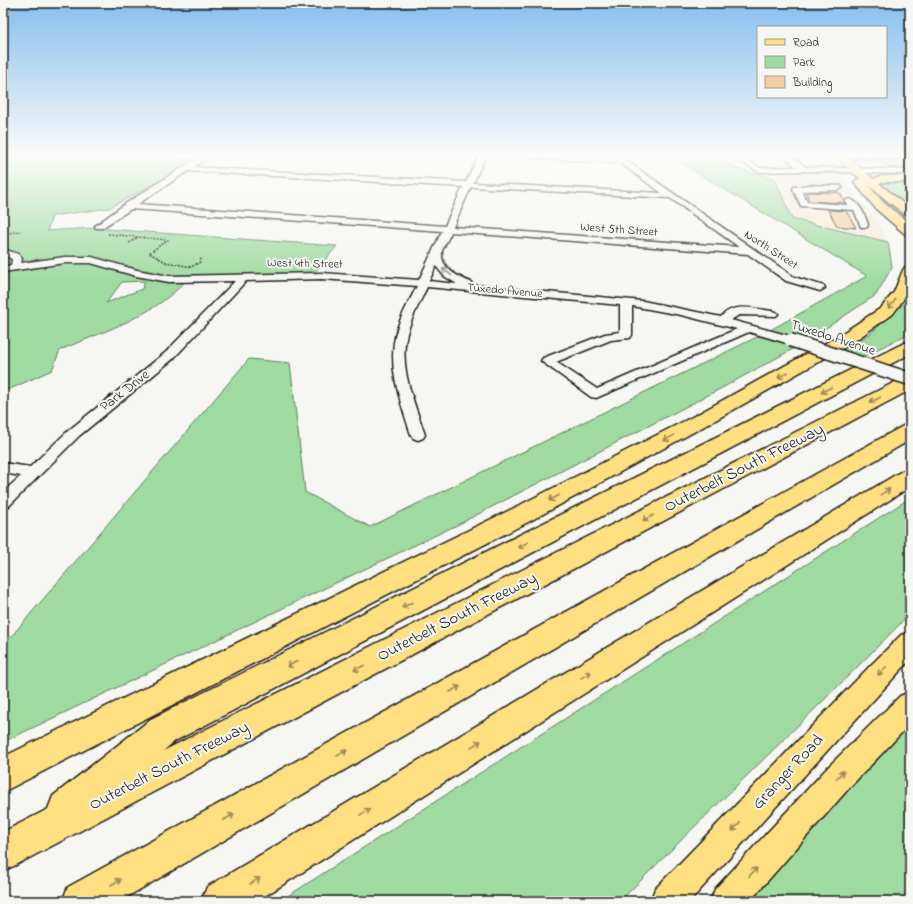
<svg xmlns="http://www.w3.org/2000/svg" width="913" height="904" font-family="'Indie Flower',sans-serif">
	<rect width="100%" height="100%" fill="#f6f6f2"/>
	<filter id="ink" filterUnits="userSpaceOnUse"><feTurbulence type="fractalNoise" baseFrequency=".025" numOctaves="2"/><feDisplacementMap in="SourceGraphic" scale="8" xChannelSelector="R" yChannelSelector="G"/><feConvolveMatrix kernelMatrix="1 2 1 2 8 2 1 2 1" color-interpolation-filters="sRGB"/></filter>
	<g filter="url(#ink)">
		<!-- built -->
		<path fill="#f5eada" d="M715 155H910V174L839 175 877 221 888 242 792 219 775 179 737 169Z"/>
		<!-- green -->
		<g fill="#9fdba1" stroke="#5e7c5e" fill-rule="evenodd">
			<path d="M3 155H178L177 159 193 160 175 173 109 208 52 216 47 231 92 228 337 246 314 273 187 279C157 315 102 332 60 350L52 370 10 389H3ZM145 281 142 289 106 303 122 282Z"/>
			<path d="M668 155H715L737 169 775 179 792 219 888 242 892 267 876 295 802 344 720 389 457 525 3 742V646L249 359 290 363 305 492 370 527 765 333 867 276Z"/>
			<path d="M891 180 910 181V209L882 186 883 183Z"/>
			<path d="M910 298V333L862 357 841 350 870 334Z"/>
			<path d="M910 498V614C815 711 716 804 620 901H280Z"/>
			<path d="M910 705V901H727Z"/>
		</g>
		<!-- building -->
		<g fill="#f2cea3" stroke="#1c1c1c">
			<path d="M878 160H910V168H892Z"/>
			<path d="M806 192 840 193 845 203 809 201Z"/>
			<path d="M828 210 846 211 856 228 837 226Z"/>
		</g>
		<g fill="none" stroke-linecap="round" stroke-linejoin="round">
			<defs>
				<g id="minor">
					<path d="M202 155H211L194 167 466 182 479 155H486L473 183 662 193 620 163 513 157 510 155H559L613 158 610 155H618L794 277 824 286 825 288 820 291 786 281 748 254 451 232C449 238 443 246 442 252 440 268 458 277 471 282V285L643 301 721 317C733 302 756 309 772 311L776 312 778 314 776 316 739 315 731 320 794 337 796 340 794 343 790 344 749 332 596 398 591 397 541 361 543 358 605 334 620 332V305L427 287C421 300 414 313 409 327 396 363 414 401 425 435L423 438 418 440 413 438 411 435C400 400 386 365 397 329 402 314 410 300 417 286L322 279 246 281 173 359 79 436 9 506 3 508V492L21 476 3 473V463L30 467 69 430 165 353 235 281 169 282 136 276 91 263H65L3 272V266L11 265 12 259 3 255V249L18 254 22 259 21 263 65 257H92L137 270 169 276 322 273 419 280 442 231 131 209 102 228H96L95 226 125 204ZM188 171 463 187 445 226 138 204ZM471 187 670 198 739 247 453 227ZM436 266 444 276 457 284 429 281ZM632 306 681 315 737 329 597 389 556 362 611 340 630 338 632 335Z"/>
					<path d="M729 155H738L760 168 796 167 783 155H791L805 167 910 170V174L803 171 759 172Z"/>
					<path d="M910 155V158H840L837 156Z"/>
					<path d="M809 185 841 186 842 188 838 190 802 191 807 202 848 205 845 201 849 199C860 202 865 215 868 225L867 227H861L854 210 801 206 793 189 794 187Z"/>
				</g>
				<g id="major">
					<path d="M835 155H845L910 209V217L906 216 852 172Z"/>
					<path d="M910 632V660L690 901H650L655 889 869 667 901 635Z"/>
					<path d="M910 692V724L850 787 750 901H710L715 889 829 766 900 696Z"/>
				</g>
				<g id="highway">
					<path d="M881 176H910V182H883L872 186H869L884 203 910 224V235L905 234 876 209 854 182 856 180C861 178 863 179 867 183L868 181Z"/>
					<path d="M910 266V290L893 314 850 344 712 422 532 520 3 792V757L514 508 698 414 838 336 881 308 894 292 903 270 905 267Z"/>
					<path d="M910 342V354L175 741 163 751 903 378 910 376V390L16 865 3 871V832L48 809 53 796 151 719 904 343Z"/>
					<path d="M910 424V440L120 901H62L68 887 903 426Z"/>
					<path d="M910 468V487L257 901H201L207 887 902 471Z"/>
				</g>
			</defs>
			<!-- minor casing -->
			<use href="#minor" stroke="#1c1c1c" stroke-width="3"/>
			<!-- major casing -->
			<use href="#major" stroke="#1c1c1c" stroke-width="3"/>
			<!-- highway casing -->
			<use href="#highway" stroke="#1c1c1c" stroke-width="3"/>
			<!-- path -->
			<g stroke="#1c1c1c" stroke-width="1.5" stroke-dasharray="2 1.5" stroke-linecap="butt">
				<path d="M3 234 21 231"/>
				<path d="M108 234 168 240 149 253 166 262 191 267 200 262 201 258"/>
				<path d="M129 243 138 237"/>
			</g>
			<!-- minor -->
			<use href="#minor" fill="#f6f6f2" fill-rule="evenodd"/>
			<!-- major -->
			<use href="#major" fill="#ffdf80" fill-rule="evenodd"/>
			<!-- highway -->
			<use href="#highway" fill="#ffdf80" fill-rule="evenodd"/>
			<defs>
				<path id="minor-bridge" d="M790 340 910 379"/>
			</defs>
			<!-- minor-bridge casing -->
			<use href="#minor-bridge" stroke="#1c1c1c" stroke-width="15" stroke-linecap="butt"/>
			<!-- minor-bridge -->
			<use href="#minor-bridge" stroke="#f6f6f2" stroke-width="12"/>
		</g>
		<!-- one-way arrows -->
		<defs><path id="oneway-shaft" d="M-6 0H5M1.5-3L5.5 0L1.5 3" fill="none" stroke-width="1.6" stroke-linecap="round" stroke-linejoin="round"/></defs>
		<use stroke="#949492" href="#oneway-shaft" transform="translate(447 272) rotate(-143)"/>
		<g stroke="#998753">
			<use href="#oneway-shaft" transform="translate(892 304) rotate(129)"/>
			<use href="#oneway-shaft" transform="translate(783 375) rotate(151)"/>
			<use href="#oneway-shaft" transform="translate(826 390) rotate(153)"/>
			<use href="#oneway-shaft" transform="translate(875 400) rotate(152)"/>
			<use href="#oneway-shaft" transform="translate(669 438) rotate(151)"/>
			<use href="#oneway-shaft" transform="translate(885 492) rotate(-31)"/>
			<use href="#oneway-shaft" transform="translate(554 498) rotate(153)"/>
			<use href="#oneway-shaft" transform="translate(648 518) rotate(153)"/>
			<use href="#oneway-shaft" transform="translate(523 545) rotate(153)"/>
			<use href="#oneway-shaft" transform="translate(407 605) rotate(153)"/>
			<use href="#oneway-shaft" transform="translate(292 664) rotate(153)"/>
			<use href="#oneway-shaft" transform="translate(359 668) rotate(153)"/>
			<use href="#oneway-shaft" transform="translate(882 671) rotate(135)"/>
			<use href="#oneway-shaft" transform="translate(586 675) rotate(-32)"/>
			<use href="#oneway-shaft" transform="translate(455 689) rotate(-30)"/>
			<use href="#oneway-shaft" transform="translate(476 744) rotate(-32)"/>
			<use href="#oneway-shaft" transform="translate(342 753) rotate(-30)"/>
			<use href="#oneway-shaft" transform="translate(840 775) rotate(-46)"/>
			<use href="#oneway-shaft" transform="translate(365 812) rotate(-32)"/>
			<use href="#oneway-shaft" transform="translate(229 817) rotate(-30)"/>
			<use href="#oneway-shaft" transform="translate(736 827) rotate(133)"/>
			<use href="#oneway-shaft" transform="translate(753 872) rotate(-48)"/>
			<use href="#oneway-shaft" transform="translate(255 881) rotate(-32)"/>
			<use href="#oneway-shaft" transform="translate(116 882) rotate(-30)"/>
		</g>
	</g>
	<!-- sky -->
	<linearGradient id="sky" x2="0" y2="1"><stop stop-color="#88bfee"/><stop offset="0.55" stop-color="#fbfbf9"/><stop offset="1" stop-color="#fbfbf9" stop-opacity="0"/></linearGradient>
	<rect width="913" height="282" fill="url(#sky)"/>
	<g text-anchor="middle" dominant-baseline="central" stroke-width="4" stroke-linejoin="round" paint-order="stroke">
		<!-- far-street labels -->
		<g font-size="12" fill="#1c1c1c" stroke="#f6f6f2">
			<text transform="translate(619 230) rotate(4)">West 5th Street</text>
			<text transform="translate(771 250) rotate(33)">North Street</text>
			<text transform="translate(305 264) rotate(1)">West 4th Street</text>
			<text transform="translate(505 291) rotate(5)">Tuxedo Avenue</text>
		</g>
		<!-- street labels -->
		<g font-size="14" fill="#1c1c1c" stroke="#f6f6f2">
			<text transform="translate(833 338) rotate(18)">Tuxedo Avenue</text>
			<text transform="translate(125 391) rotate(-38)">Park Drive</text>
		</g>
		<!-- near-street labels -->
		<g font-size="17" fill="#1c1c1c" stroke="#f6f6f2">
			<text transform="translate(744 468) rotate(-27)">Outerbelt South Freeway</text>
			<text transform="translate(457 617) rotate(-27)">Outerbelt South Freeway</text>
			<text transform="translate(169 766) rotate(-27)">Outerbelt South Freeway</text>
			<text transform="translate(788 772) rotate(-47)">Granger Road</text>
		</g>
	</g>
	<!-- margin -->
	<rect width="913" height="904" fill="none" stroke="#f6f6f2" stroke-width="16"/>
	<rect x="8" y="8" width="897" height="888" fill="none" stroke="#1c1c1c" stroke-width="1.5" filter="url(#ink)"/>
	<!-- legend -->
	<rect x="757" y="26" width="130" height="72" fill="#f6f6f2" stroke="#9f9f9c"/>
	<rect x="765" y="39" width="20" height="6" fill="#ffdf80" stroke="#9f9f9c"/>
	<text x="793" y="46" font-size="12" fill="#1c1c1c">Road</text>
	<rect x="765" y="56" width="20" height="12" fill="#9fdba1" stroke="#9f9f9c"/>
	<text x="793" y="66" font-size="12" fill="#1c1c1c">Park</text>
	<rect x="765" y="76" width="20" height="12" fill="#f2cea3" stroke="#9f9f9c"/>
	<text x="793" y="86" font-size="12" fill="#1c1c1c">Building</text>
</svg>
